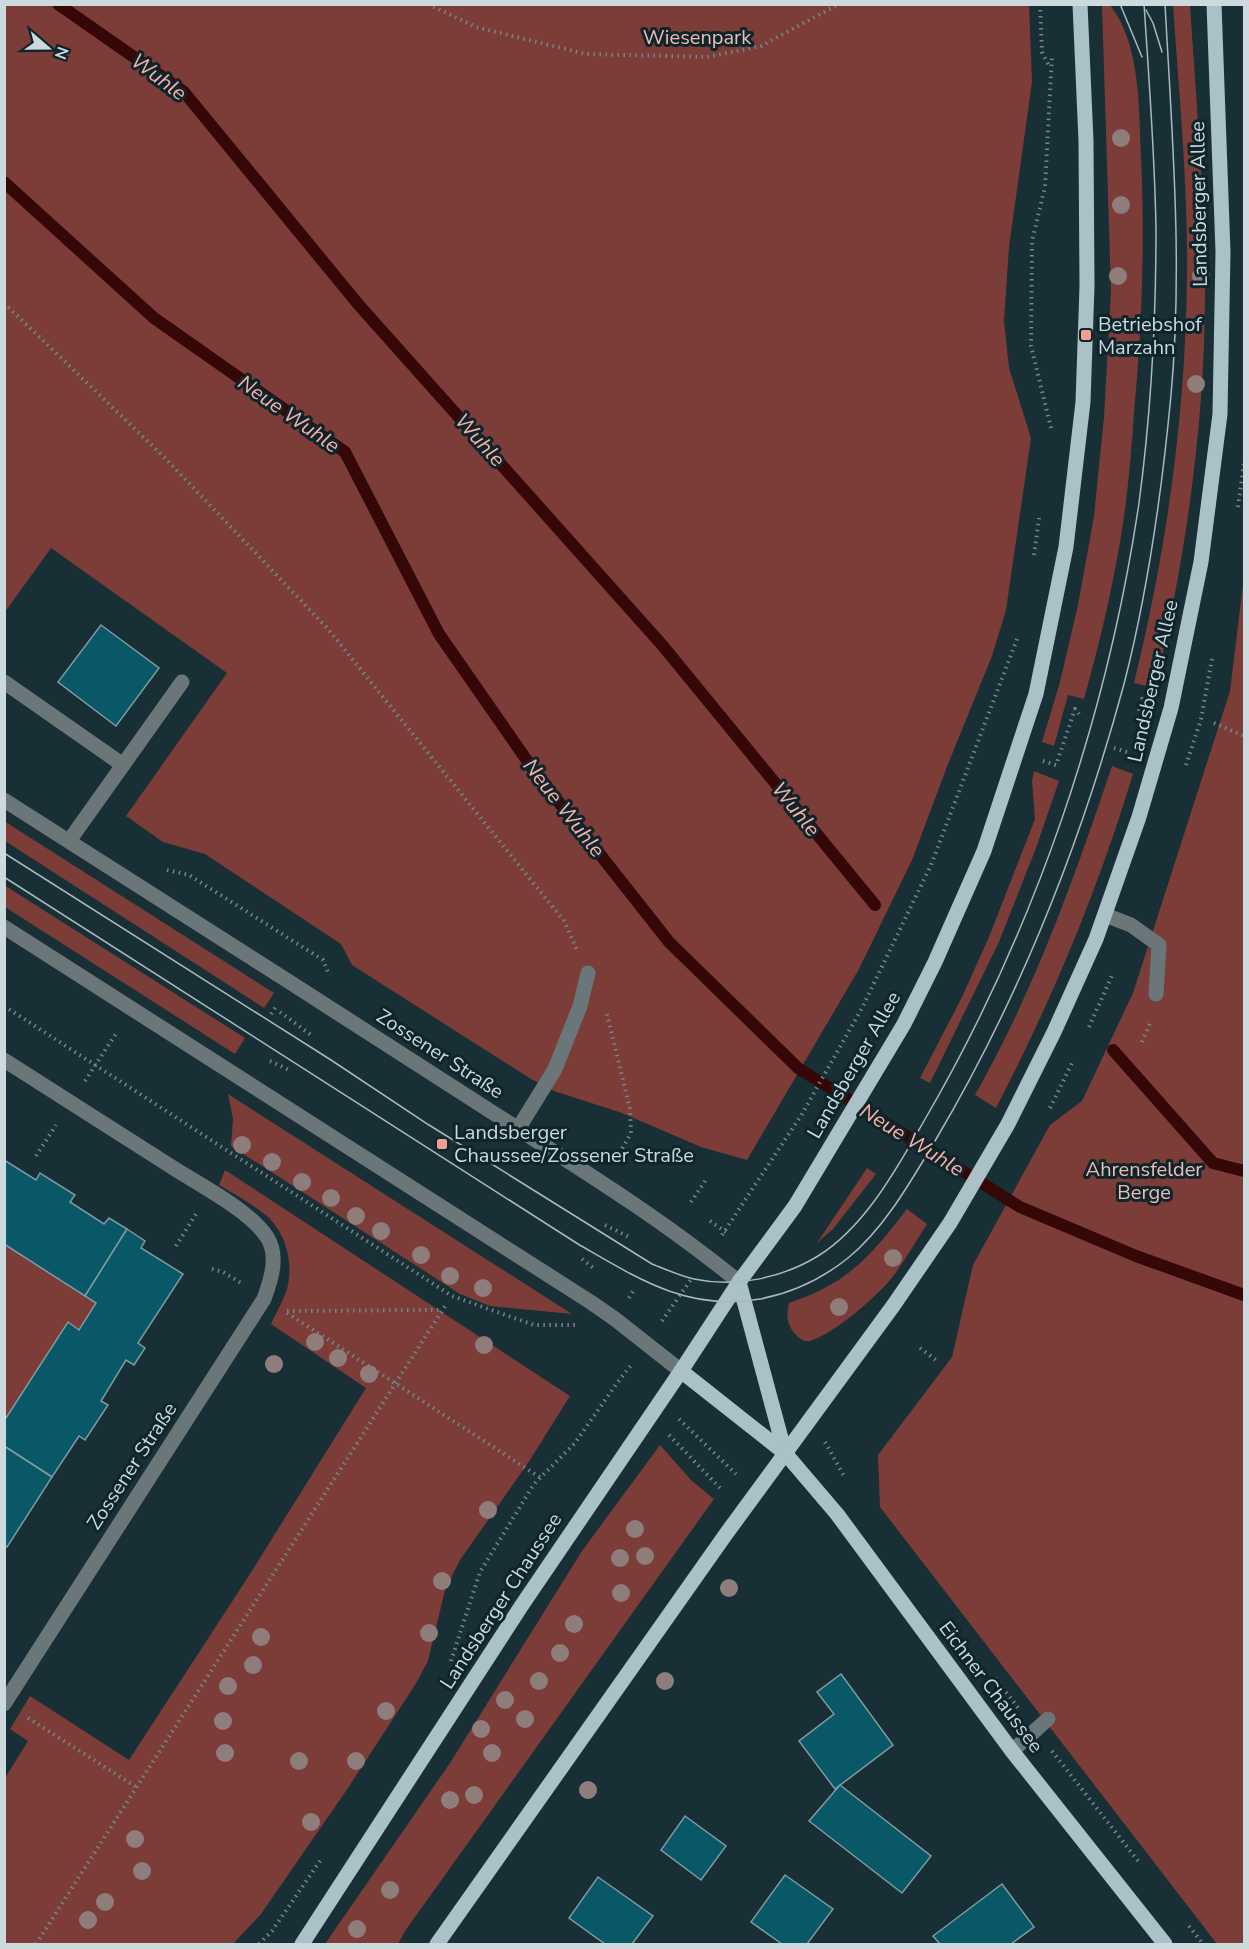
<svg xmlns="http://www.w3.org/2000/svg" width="1249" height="1949" font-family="'Nunito Sans',sans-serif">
	<rect width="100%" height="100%" fill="#182f35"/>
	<!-- green -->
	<g fill="#7c3c38">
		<path d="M1029 4 1032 82 1009 247 1004 321 1009 368 1031 438 1006 610 992 656 948 764 912 860 859 969 747 1160 701 1147 622 1113 554 1091 531 1079 352 965 341 944 205 854 163 842 126 816 227 673 51 548 5 612 4 5Z"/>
		<path d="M1102 5H1110C1141 44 1139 111 1141 158 1145 243 1142 328 1134 413 1131 458 1127 504 1119 548 1110 599 1098 649 1084 699L1068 695 1054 746 1042 742 1060 682 1078 605 1094 516 1104 417 1111 292Z"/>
		<path d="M1173 5H1190C1196 97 1204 190 1205 282 1206 418 1186 556 1155 688L1134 683C1167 548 1186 412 1187 273 1188 184 1179 94 1173 5Z"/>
		<path d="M1244 576V1944H1217L880 1507 878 1455 952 1357 973 1265 1050 1125 1082 1101 1133 993 1230 691Z"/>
		<path d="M1112 766 1133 774C1098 890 1052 1000 996 1108L975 1095C1034 991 1074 879 1112 766Z"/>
		<path d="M1034 771 1059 781 1036 848 999 942 930 1083 920 1078 962 997 989 937 1035 819 1032 781Z"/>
		<path d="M4 821 274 993 264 1008 5 841Z"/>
		<path d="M4 885 245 1038 235 1054 5 907Z"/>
		<path d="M228 1094 572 1314 490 1306 460 1294 231 1146 233 1119Z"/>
		<path d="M867 1168 876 1174 833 1229 817 1243Z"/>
		<path d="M225 1170 570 1396 528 1463 460 1560 445 1590 428 1661 415 1685 348 1788 261 1914 233 1944H5V1778L28 1741 10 1729 30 1696 129 1760 250 1574 366 1388 271 1324C276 1313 283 1301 287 1289 294 1263 286 1230 263 1213 249 1202 234 1194 219 1185Z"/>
		<path d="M907 1209 927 1224C916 1241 906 1259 894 1275 879 1295 834 1334 810 1341 805 1342 802 1340 798 1337 787 1327 786 1317 789 1303 847 1284 871 1256 907 1209Z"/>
		<path d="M5 1244 96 1303 79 1330 68 1323 5 1421Z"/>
		<path d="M660 1445 691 1480 714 1499 405 1931 398 1944H325L450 1763 582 1551Z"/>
	</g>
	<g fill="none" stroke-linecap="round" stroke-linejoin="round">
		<!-- stream -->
		<g stroke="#350707" stroke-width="12">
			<path d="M58 4 184 92 358 304 663 646 875 905"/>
			<path d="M4 182 154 318 345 452 439 634 535 772 669 942 798 1068 1020 1207 1136 1256 1244 1295"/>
			<path d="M1113 1050 1213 1163 1244 1171"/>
		</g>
	</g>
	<!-- building -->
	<g fill="#085868" stroke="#809aa1" stroke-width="1.5">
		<path d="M101 625 159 668 116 726 58 682Z"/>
		<path d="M4 1160 36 1180 40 1173 75 1195 70 1202 104 1224 109 1218 127 1229 85 1296 4 1244Z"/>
		<path d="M127 1229 145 1241 141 1248 183 1274 138 1343 145 1348 134 1365 126 1360 101 1401 108 1405 85 1440 79 1436 52 1477 4 1446V1421L68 1322 79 1330 96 1303 85 1296Z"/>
		<path d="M4 1446 52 1477 7 1547 4 1545Z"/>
		<path d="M841 1674 893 1745 835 1789 799 1741 834 1714 817 1692Z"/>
		<path d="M840 1785 931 1856 902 1893 809 1821Z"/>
		<path d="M685 1816 726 1846 701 1880 661 1850Z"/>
		<path d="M785 1875 833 1909 807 1944H782L751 1922Z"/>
		<path d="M598 1877 653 1916 632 1944H605L569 1918Z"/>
		<path d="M1002 1884 1034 1927 1011 1944H940L933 1936Z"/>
	</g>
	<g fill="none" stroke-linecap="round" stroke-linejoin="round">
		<!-- path -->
		<g stroke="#74868b" stroke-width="4" stroke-dasharray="1.5 4.5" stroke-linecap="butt">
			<path d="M428 4 476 27 586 54 707 57 761 46 839 4"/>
			<path d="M1040 4 1042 52 1050 68"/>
			<path d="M4 303 164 457 328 629 564 921 577 950"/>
			<path d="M1051 428 1031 346 1032 241 1045 187 1052 55"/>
			<path d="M1238 507 1244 463"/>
			<path d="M1034 555 1039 518"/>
			<path d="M1139 711 1142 699 1146 700"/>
			<path d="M1214 723 1244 736"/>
			<path d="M1114 748 1127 752 1128 750"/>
			<path d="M1043 761 1056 765 1075 709 1079 714"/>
			<path d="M1186 765 1201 719 1212 659"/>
			<path d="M167 870 189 875 323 960 329 975"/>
			<path d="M4 1006 452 1296 534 1325H576"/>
			<path d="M280 1012 311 1035"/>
			<path d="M271 1014 277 1005"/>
			<path d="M607 1014 630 1109 631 1133 615 1161"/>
			<path d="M1089 1027 1113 973"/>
			<path d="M1142 1042 1151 1021"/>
			<path d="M270 1061 289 1070"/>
			<path d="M85 1081 117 1032"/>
			<path d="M1050 1108 1072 1063"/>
			<path d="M36 1156 56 1125"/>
			<path d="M691 1202 707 1178"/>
			<path d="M710 1221 726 1232"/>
			<path d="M605 1225 631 1238"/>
			<path d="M722 1235 802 1114 862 1008 931 865 1017 639"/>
			<path d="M176 1246 196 1214"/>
			<path d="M582 1259 596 1270"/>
			<path d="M212 1269 223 1272 241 1283"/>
			<path d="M629 1298 634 1290"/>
			<path d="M287 1311 442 1310"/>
			<path d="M287 1313 541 1478"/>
			<path d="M662 1321 692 1278"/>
			<path d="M920 1348 936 1360"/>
			<path d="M679 1419 736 1474"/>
			<path d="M669 1435 720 1488"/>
			<path d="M825 1442 845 1478"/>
			<path d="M451 1661 480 1572 534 1484 575 1443 617 1383 632 1364"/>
			<path d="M995 1678 1020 1710"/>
			<path d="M28 1718 136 1787"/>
			<path d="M1052 1751 1138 1861"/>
			<path d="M1189 1926 1203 1944"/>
			<path d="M36 1944 447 1303"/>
			<path d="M259 1944 272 1931 322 1858"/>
		</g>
		<!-- minor -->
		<g stroke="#6b7679" stroke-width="15">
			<path d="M4 682 123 765"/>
			<path d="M4 800C160 899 315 998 470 1098 561 1157 655 1213 739 1282"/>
			<path d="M69 841 182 682"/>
			<path d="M1105 915 1131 925 1159 945 1156 994"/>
			<path d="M4 927 592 1303 615 1319 681 1371"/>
			<path d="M4 1060C61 1096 118 1133 175 1169 202 1186 250 1211 267 1237 279 1256 271 1280 264 1299L4 1704"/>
			<path d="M518 1129 555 1069 580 1006 588 973"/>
			<path d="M1012 1751 1048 1719"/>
		</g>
		<!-- major -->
		<g stroke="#aac1c7" stroke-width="15">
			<path d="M739 1282 785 1453"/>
			<path d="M681 1371 785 1453 837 1514 1012 1751 1165 1944"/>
			<path d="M302 1944 522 1605 681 1371 739 1282 795 1206 904 1024 935 962 984 851 1036 694 1066 547 1083 402 1087 286 1086 141 1080 4"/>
			<path d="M437 1944 726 1534 893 1306 950 1223 1008 1124 1054 1032 1096 939 1139 817 1171 708 1201 562 1220 414 1223 252 1214 4"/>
		</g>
		<!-- tram -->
		<g stroke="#aab9bd" stroke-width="1.5">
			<path d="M1120 4 1142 57"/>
			<path d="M1146 10 1153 23 1162 52"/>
			<path d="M4 853 331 1060 429 1125 652 1264C665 1269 680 1276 694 1279 736 1288 782 1278 818 1256 865 1227 897 1168 924 1121 1034 932 1107 719 1139 503 1151 413 1156 321 1156 231 1155 156 1149 80 1144 4"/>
			<path d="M4 877 578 1244C637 1278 688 1312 760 1299 792 1293 823 1278 848 1258 884 1229 911 1181 935 1141 1019 999 1081 843 1124 684 1148 591 1162 490 1171 395 1183 265 1172 134 1165 4"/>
		</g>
	</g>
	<!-- trees -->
	<g fill="#8f7d7c">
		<circle cx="1121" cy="138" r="9"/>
		<circle cx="1121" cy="205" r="9"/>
		<circle cx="1118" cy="276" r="9"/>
		<circle cx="1201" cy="276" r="9"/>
		<circle cx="1196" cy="384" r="9"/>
		<circle cx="242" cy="1145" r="9"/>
		<circle cx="272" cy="1162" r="9"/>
		<circle cx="302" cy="1182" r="9"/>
		<circle cx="331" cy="1198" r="9"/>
		<circle cx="356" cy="1216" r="9"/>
		<circle cx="381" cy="1231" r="9"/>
		<circle cx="421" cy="1255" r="9"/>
		<circle cx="893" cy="1258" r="9"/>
		<circle cx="450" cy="1276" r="9"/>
		<circle cx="483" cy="1288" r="9"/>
		<circle cx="839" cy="1307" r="9"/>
		<circle cx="315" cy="1342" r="9"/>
		<circle cx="484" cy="1345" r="9"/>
		<circle cx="338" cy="1358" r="9"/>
		<circle cx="274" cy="1364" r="9"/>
		<circle cx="369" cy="1374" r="9"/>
		<circle cx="488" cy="1510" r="9"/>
		<circle cx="635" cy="1529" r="9"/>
		<circle cx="645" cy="1556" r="9"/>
		<circle cx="620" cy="1558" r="9"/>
		<circle cx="442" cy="1581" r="9"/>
		<circle cx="729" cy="1588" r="9"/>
		<circle cx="621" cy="1593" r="9"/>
		<circle cx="574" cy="1624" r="9"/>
		<circle cx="429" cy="1633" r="9"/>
		<circle cx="261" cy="1637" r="9"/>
		<circle cx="560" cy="1653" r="9"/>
		<circle cx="253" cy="1665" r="9"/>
		<circle cx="539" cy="1681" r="9"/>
		<circle cx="665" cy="1681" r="9"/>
		<circle cx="228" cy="1686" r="9"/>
		<circle cx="505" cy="1700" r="9"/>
		<circle cx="386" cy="1711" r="9"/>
		<circle cx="525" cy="1719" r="9"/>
		<circle cx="223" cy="1721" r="9"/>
		<circle cx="481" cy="1729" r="9"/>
		<circle cx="225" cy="1753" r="9"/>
		<circle cx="492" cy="1753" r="9"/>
		<circle cx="299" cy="1761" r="9"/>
		<circle cx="356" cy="1761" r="9"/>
		<circle cx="588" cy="1790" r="9"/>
		<circle cx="474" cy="1795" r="9"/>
		<circle cx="450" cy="1800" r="9"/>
		<circle cx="311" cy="1822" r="9"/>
		<circle cx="135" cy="1839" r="9"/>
		<circle cx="142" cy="1871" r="9"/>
		<circle cx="390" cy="1890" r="9"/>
		<circle cx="105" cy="1902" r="9"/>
		<circle cx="88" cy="1920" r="9"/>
		<circle cx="357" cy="1929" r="9"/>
	</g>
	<!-- markers -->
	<g fill="#f59c94" stroke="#0e252b" stroke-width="2">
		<rect x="1080" y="329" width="12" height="12" rx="3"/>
		<rect x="436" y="1138" width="12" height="12" rx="3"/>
	</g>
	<g text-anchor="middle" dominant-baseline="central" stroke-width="6" stroke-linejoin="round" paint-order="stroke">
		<!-- park labels -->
		<g font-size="20" fill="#f0bcb7" stroke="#0e252b">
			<text x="697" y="37">Wiesenpark</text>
			<text x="1144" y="1169">Ahrensfelder<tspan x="1144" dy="23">Berge</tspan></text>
		</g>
		<!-- street labels -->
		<g font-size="20" fill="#ccd9dd" stroke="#0e252b">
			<text transform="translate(1199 204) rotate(-91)">Landsberger Allee</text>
			<text transform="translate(1153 681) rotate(-77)">Landsberger Allee</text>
			<text transform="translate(440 1054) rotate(33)">Zossener Straße</text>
			<text transform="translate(854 1065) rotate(-60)">Landsberger Allee</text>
			<text transform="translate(132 1466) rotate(-57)">Zossener Straße</text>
			<text transform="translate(501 1601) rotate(-57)">Landsberger Chaussee</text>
			<text transform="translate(991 1687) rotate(53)">Eichner Chaussee</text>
		</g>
		<!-- poi labels -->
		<g font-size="20" fill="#ccd9dd" stroke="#0e252b" text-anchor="start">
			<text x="1098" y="324">Betriebshof<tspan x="1098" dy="23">Marzahn</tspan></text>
			<text x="454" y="1132">Landsberger<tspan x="454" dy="23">Chaussee/Zossener Straße</tspan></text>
		</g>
		<!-- water labels -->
		<g font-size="21" font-style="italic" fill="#fbafa7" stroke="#0e252b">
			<text transform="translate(159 77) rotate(37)">Wuhle</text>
			<text transform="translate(289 414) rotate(35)">Neue Wuhle</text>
			<text transform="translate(480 440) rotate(48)">Wuhle</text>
			<text transform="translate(564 808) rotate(52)">Neue Wuhle</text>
			<text transform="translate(796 809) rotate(51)">Wuhle</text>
			<text transform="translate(912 1140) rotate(32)">Neue Wuhle</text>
		</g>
	</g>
	<!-- border -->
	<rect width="1249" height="1949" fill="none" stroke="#ccd9dd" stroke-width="12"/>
	<!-- north arrow -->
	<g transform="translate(48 48) rotate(110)" stroke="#0e252b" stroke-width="4.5" paint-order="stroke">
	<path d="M0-4.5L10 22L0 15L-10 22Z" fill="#ccd9dd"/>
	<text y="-9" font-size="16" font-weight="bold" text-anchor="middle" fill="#ccd9dd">N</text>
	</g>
</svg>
